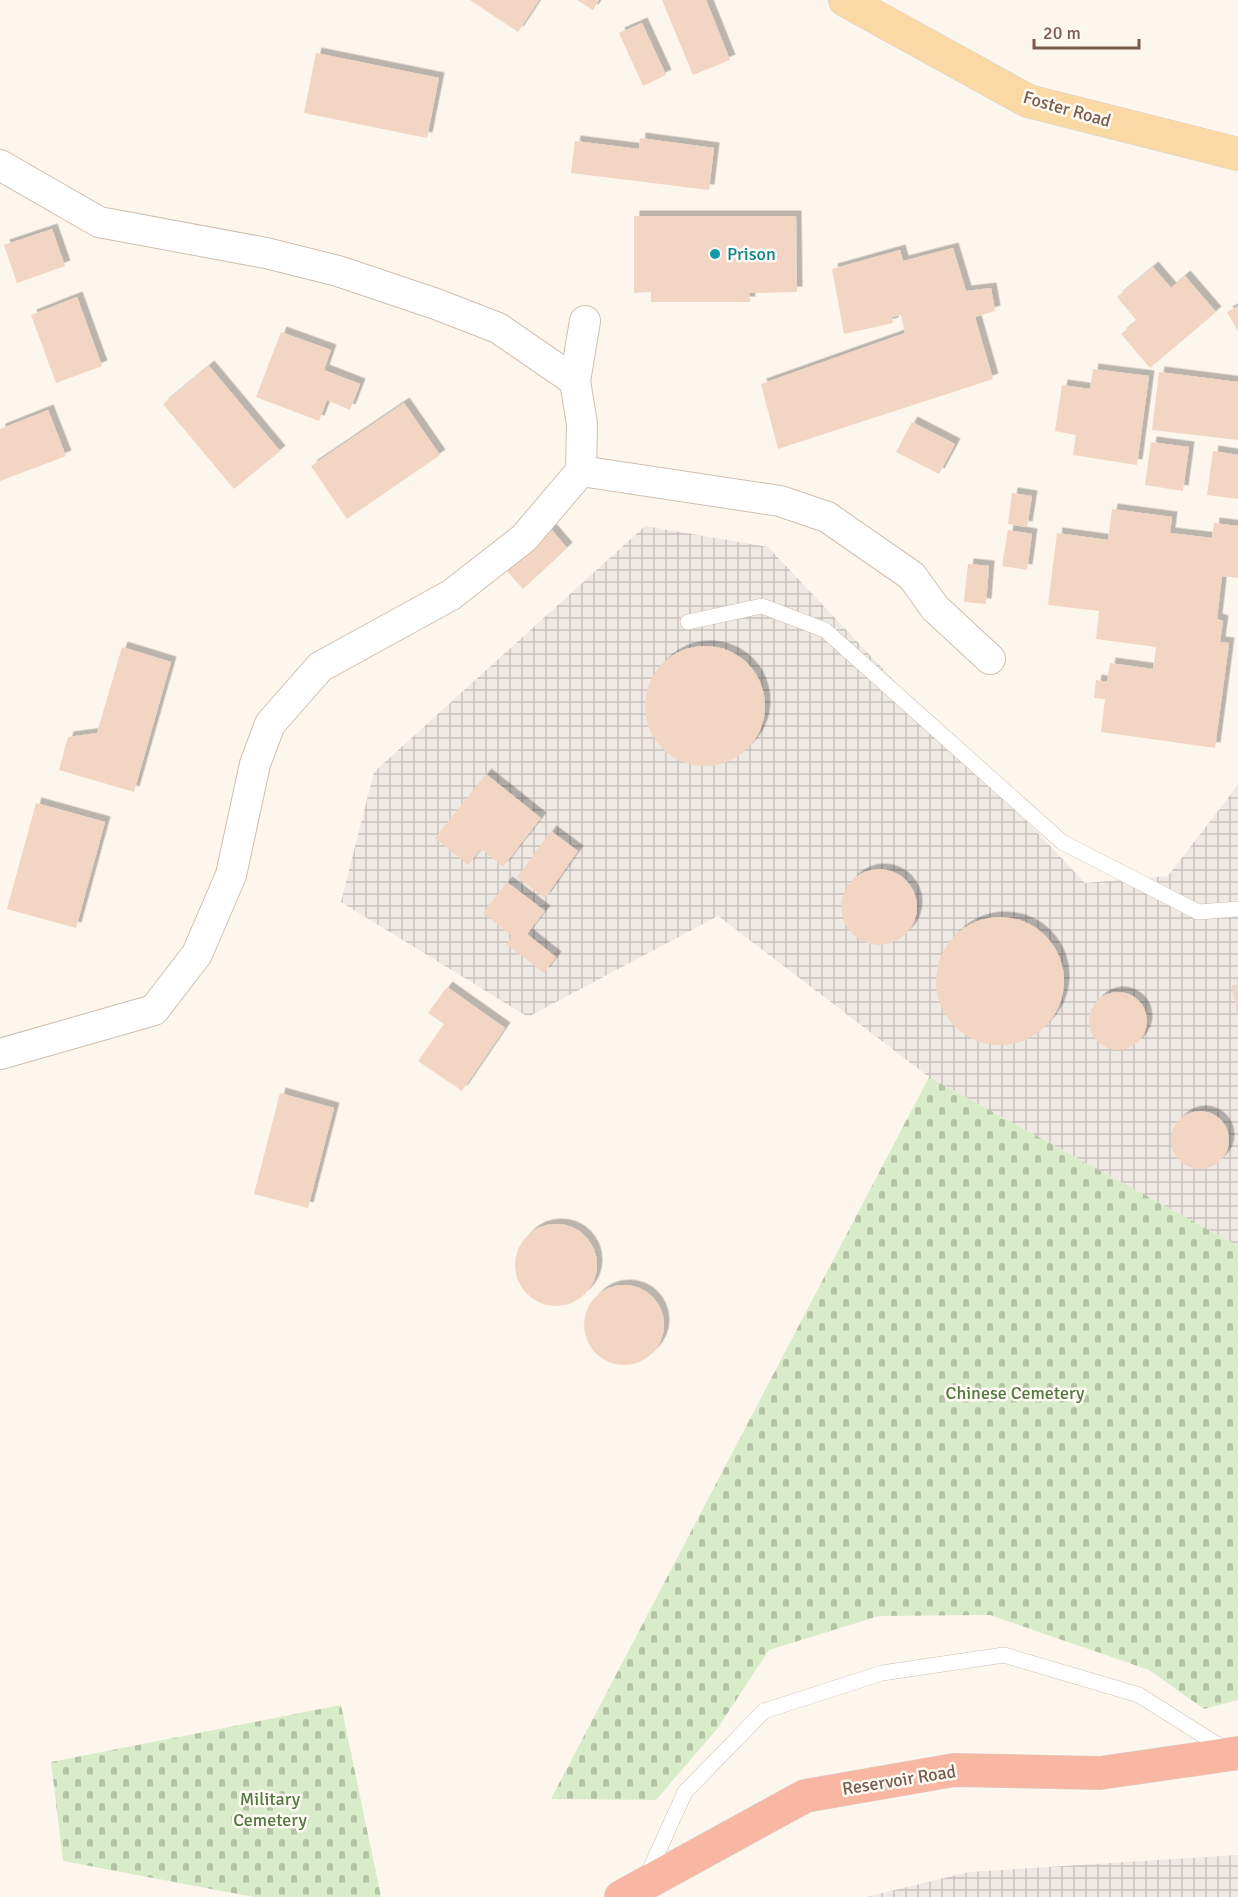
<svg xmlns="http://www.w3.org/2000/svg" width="1238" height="1897" font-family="Signika,sans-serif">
	<defs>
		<pattern id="industrial-grid" width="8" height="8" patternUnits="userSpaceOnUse" patternTransform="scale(1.5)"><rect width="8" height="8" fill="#efe9e4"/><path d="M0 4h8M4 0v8" fill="none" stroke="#c7c0bb"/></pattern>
		<pattern id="cemetery-stones" width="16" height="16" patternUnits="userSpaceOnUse" patternTransform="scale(1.5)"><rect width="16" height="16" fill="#d8ecc9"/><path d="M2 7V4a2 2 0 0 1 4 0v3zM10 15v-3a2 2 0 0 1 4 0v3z" fill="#b4c2a5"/></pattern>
		<filter id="shadow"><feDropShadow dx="5.5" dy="-5.5" stdDeviation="0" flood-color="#0004"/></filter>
	</defs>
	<rect width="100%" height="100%" fill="#fdf6ec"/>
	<!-- industrial -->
	<g fill="url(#industrial-grid)">
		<path d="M645 526 768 547 1085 883 1168 876 1238 785V1246L929 1077 718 916 528 1017 341 902 374 772Z"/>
		<path d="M1238 1855V1897H866L969 1872Z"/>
	</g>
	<!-- cemetery -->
	<g fill="url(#cemetery-stones)">
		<path d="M929 1077 1238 1246V1700L1204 1709 1149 1670 990 1615 879 1616 769 1650 717 1729 656 1800 551 1799Z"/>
		<path d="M341 1705 381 1897H254L63 1861 51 1762Z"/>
	</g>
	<!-- building -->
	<g fill="#f3d5c3" filter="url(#shadow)">
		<path d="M470 0H539L518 32Z"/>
		<path d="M577 0H599L593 10Z"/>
		<path d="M662 0H706L730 60 693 75Z"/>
		<path d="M642 23 666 75 643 86 619 33Z"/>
		<path d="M316 53 439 78 427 138 304 113Z"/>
		<path d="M640 138 714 148 709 190 571 173 575 141 639 149Z"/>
		<path d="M634 216H796L797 292 749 293 750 302H651V292L634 293Z"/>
		<path d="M52 229 65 266 17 283 4 245Z"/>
		<path d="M953 248 966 291 991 288 995 311 975 317 993 379 778 449 761 384 905 333 901 315 892 317 893 323 844 334 832 269 900 250 903 261Z"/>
		<path d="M1153 267 1171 288 1185 276 1216 312 1150 368 1121 334 1137 321 1117 297Z"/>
		<path d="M77 297 102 366 56 383 31 315Z"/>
		<path d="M1238 306V331L1227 312Z"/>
		<path d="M281 332 331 350 324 370 360 384 350 410 327 400 319 421 256 397Z"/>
		<path d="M209 366 280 451 234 489 163 404Z"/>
		<path d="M1093 369 1149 376 1137 465 1073 455 1076 435 1055 431 1062 385 1090 389Z"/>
		<path d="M1159 372 1238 382V440L1152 430Z"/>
		<path d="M404 403 440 455 347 519 311 466Z"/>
		<path d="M48 410 66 456 0 481V429Z"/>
		<path d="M912 422 955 444 939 474 896 452Z"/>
		<path d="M1151 442 1189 447 1183 491 1145 485Z"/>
		<path d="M1213 451 1238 455V499L1207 495Z"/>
		<path d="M1012 493 1032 496 1027 527 1008 524Z"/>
		<path d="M1112 509 1172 517 1170 533 1212 538 1214 523 1238 526V578L1222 576 1217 619 1223 621 1220 642 1229 643 1215 748 1101 732 1105 699 1094 698 1096 680 1107 682 1110 663 1153 669 1156 647 1096 639 1099 611 1048 605 1057 533 1108 540Z"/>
		<path d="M551 529 567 548 523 589 506 570Z"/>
		<path d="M1008 530 1032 534 1027 570 1002 566Z"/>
		<path d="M968 564 989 566 986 604 964 602Z"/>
		<circle cx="705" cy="706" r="60"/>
		<path d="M122 647 171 662 134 792 59 770 68 737 97 733Z"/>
		<path d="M486 774 541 818 503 867 481 849 468 865 435 838Z"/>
		<path d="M36 803 105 822 76 928 7 909Z"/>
		<path d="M551 831 578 851 545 898 517 877Z"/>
		<circle cx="879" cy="907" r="38"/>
		<path d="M507 882 545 911 527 934 556 957 544 973 506 944 512 936 483 913Z"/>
		<circle cx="1000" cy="981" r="64"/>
		<path d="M1232 985H1238V1014H1237Z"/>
		<path d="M447 987 505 1028 462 1091 418 1061 444 1024 428 1013Z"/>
		<circle cx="1118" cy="1021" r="29"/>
		<path d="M280 1093 334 1108 308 1208 254 1194Z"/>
		<circle cx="1200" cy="1140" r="29"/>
		<circle cx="556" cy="1265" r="41"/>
		<circle cx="624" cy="1325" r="40"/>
	</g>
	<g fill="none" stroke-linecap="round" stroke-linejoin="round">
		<defs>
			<g id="lane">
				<path d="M688 622 762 606 825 630 1062 842 1198 912 1238 909"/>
				<path d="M647 1876 685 1792 764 1711 882 1673 1004 1655 1139 1695 1226 1750"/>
			</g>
			<g id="street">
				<path d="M0 165 99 222 266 253 338 271 436 304 498 328 575 381 582 424 581 471 524 538 451 595 320 667 270 724 255 764 231 875 197 954 154 1010 0 1054"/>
				<path d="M575 381 585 321"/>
				<path d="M581 471 780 501 827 517 912 576 935 608 990 659"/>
			</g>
			<path id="primary" d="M845 0 1028 101 1238 154"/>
			<path id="highway" d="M621 1897 805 1796 954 1770 1100 1773 1238 1753"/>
		</defs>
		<!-- lane casing -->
		<use href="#lane" stroke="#d1beb0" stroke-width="16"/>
		<!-- street casing -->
		<use href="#street" stroke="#d1beb0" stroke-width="32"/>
		<!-- primary casing -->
		<use href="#primary" stroke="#dad1cd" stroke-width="34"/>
		<!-- highway casing -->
		<use href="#highway" stroke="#dad1cd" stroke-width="34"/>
		<!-- lane -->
		<use href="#lane" stroke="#fff" stroke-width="15"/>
		<!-- street -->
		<use href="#street" stroke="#fff" stroke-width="30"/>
		<!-- primary -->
		<use href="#primary" stroke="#fbd9a5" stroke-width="33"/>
		<!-- highway -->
		<use href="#highway" stroke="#f7b7a3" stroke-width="33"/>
	</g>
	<!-- markers -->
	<circle fill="#0f9aa8" stroke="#fffaf3" stroke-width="2" cx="715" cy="254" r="6"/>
	<g text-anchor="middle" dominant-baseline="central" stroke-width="5" stroke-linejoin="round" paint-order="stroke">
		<!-- street labels -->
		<g font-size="18" fill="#7a5c4d" stroke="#fffaf3">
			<text transform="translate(1067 109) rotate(16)">Foster Road</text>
			<text transform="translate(899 1780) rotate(-9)">Reservoir Road</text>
		</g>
		<!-- culture labels -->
		<g font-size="18" fill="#0d838f" stroke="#fffaf3" text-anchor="start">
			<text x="727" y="254">Prison</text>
		</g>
		<!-- park labels -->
		<g font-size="18" fill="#537a41" stroke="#fffaf3">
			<text x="1015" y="1393">Chinese Cemetery</text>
			<text x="270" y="1799">Military<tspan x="270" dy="21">Cemetery</tspan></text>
		</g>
	</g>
	<!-- scale -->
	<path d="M1034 39v9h105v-9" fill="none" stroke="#7a5c4d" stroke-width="3"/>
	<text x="1043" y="39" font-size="18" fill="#7a5c4d" stroke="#fffaf3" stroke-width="4.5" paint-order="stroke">20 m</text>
</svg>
